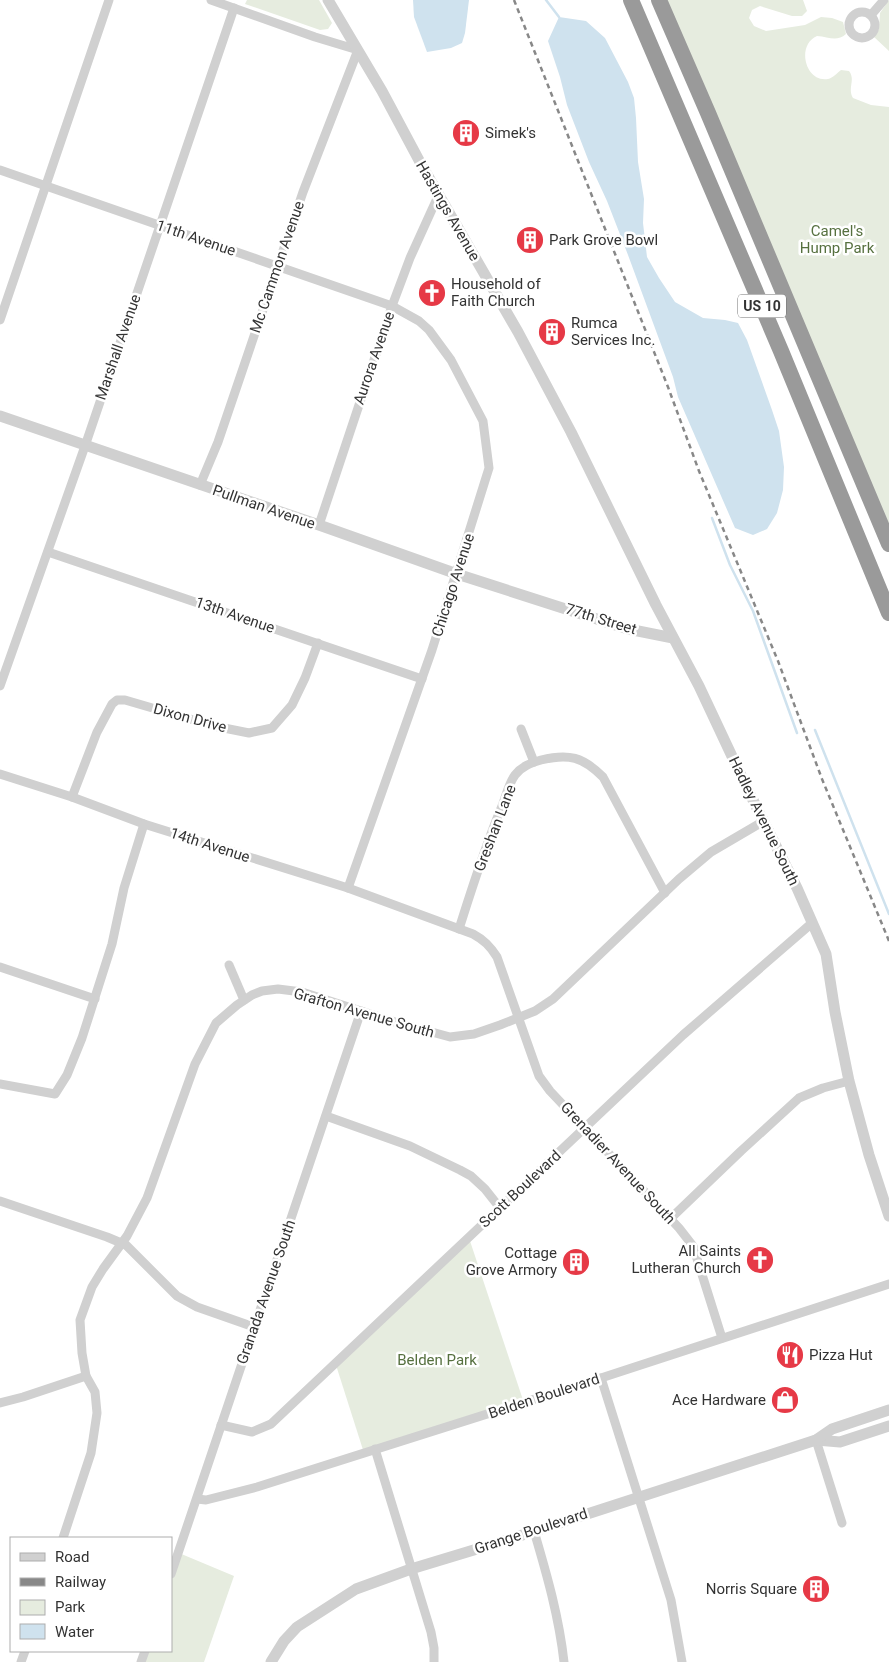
<svg xmlns="http://www.w3.org/2000/svg" width="889" height="1662" font-family="Roboto,sans-serif">
	<rect width="100%" height="100%" fill="#fff"/>
	<!-- green -->
	<g fill="#e6ecdf">
		<path d="M247 0H319L332 23 328 29 320 30 245 4Z"/>
		<path d="M667 0H803L807 11 802 16H792L760 6 752 10 749 18 754 26 766 31 805 25 821 17 832 18 843 22 846 34C837 42 829 37 817 36 796 45 805 83 828 79 833 78 837 73 841 70L849 71C856 80 847 88 853 98L871 105 889 107V525Z"/>
		<path d="M889 0V51L874 37 879 29 880 13Z"/>
		<path d="M469 1238 524 1403 364 1453 335 1362Z"/>
		<path d="M179 1553 234 1576 204 1662H141L145 1651H171V1574Z"/>
	</g>
	<!-- water -->
	<g fill="#cfe2ee">
		<path d="M413 0H469L465 33 462 43 451 48 427 52 414 17Z"/>
		<path d="M559 17 586 21 605 38 628 82 634 98 636 118 638 162 644 199 643 223 647 257 659 278 675 302 703 318 725 320 738 323 747 340 772 410 779 431 784 467 783 490 777 513 767 529 753 535 735 528 678 397 673 377 628 255 607 201 589 162 567 105 560 77 548 41Z"/>
	</g>
	<g fill="none" stroke-linecap="round" stroke-linejoin="round">
		<!-- stream -->
		<g stroke="#cfe2ee" stroke-width="2.5">
			<path d="M546 0 559 17"/>
			<path d="M712 518 730 565 753 611 797 733"/>
			<path d="M815 730 889 914"/>
		</g>
		<!-- minor -->
		<g stroke="#d0d0d0" stroke-width="9">
			<circle cx="862" cy="25" r="13"/>
			<path d="M871 15 884 0"/>
			<path d="M0 170 392 306 419 321 429 330 451 360 483 421 489 468 432 650 348 888"/>
			<path d="M0 320 109 0"/>
			<path d="M200 485 218 442 303 192 358 50 315 37 211 0"/>
			<path d="M319 525 392 306 410 258 439 194"/>
			<path d="M48 552 422 679"/>
			<path d="M0 686 85 446 234 8"/>
			<path d="M521 729 534 762"/>
			<path d="M0 774 72 797 144 824 348 888 473 934C484 940 490 946 497 957L539 1076 550 1091 679 1228 693 1246 722 1338"/>
			<path d="M72 797 97 732 112 704 117 700H125L214 726 249 733 272 728 292 705 305 678 318 643"/>
			<path d="M459 929C472 888 485 846 502 806 506 796 509 783 515 775 522 766 531 763 541 760 569 753 583 757 603 777L665 893"/>
			<path d="M229 965 244 1000"/>
			<path d="M0 967 95 999"/>
			<path d="M0 1084 55 1094 67 1075 82 1038 112 944 124 888 144 824"/>
			<path d="M326 1116 410 1146 460 1170 471 1176 485 1189 500 1208"/>
			<path d="M0 1201 107 1237 126 1245 177 1296 197 1307 254 1327"/>
			<path d="M670 1219 741 1151 799 1098 823 1088 849 1081"/>
			<path d="M601 1378 671 1600 682 1662"/>
			<path d="M0 1403 23 1397 86 1376"/>
			<path d="M221 1425 252 1432 271 1424 683 1035 812 923"/>
			<path d="M816 1440 842 1523"/>
			<path d="M375 1449 431 1632 434 1648V1662"/>
			<path d="M197 1499 206 1500 257 1487 601 1378 889 1284"/>
			<path d="M534 1531C547 1575 559 1617 564 1662"/>
			<path d="M63 1538 91 1453 97 1413 95 1392 86 1376 82 1353 80 1320 92 1287 103 1269 127 1236 147 1198 195 1064 216 1023 237 1005 252 995 262 991 278 989 302 992 395 1022 450 1037 474 1034 500 1025 535 1011 553 999 679 879 711 852 764 821"/>
			<path d="M171 1574 361 1011"/>
			<path d="M21 1662 25 1651"/>
			<path d="M141 1662 145 1651"/>
		</g>
		<!-- tertiary -->
		<g stroke="#d0d0d0" stroke-width="11">
			<path d="M328 0 382 91 421 164 518 332 571 432 656 605 699 686 745 784 797 888 826 954 835 1012 849 1081 869 1155 889 1216"/>
			<path d="M0 416 319 525 457 574 628 629 673 638"/>
			<path d="M816 1440 840 1442 889 1426"/>
			<path d="M271 1662 284 1641 297 1627 356 1589 411 1569 510 1539 816 1440 832 1429 889 1410"/>
		</g>
		<!-- motorway -->
		<g stroke="#9a9a9a" stroke-width="16">
			<path d="M631 0 781 351 889 613"/>
			<path d="M659 0 708 113 889 544"/>
		</g>
		<!-- rail -->
		<path stroke="#888" stroke-width="2.5" stroke-dasharray="5 4" stroke-linecap="butt" d="M514 0 668 387 699 471 778 661 822 779 889 941"/>
	</g>
	<!-- icons -->
	<defs>
		<symbol id="building-disc" viewBox="-11 -11 22 22"><circle r="9.5" fill="#e63946" stroke="#fff"/><path d="M-4-6H4V6H1V3H-1V6H-4ZM-2.5-4.3h1.7v1.8h-1.7ZM.8-4.3h1.7v1.8H.8ZM-2.5-1h1.7V.8h-1.7ZM.8-1h1.7V.8H.8Z" fill="#fff"/></symbol>
		<symbol id="church-disc" viewBox="-11 -11 22 22"><circle r="9.5" fill="#e63946" stroke="#fff"/><path d="M-1.2-6h2.4v3.5h3.3v2.4h-3.3V6h-2.4V-.1h-3.3v-2.4h3.3Z" fill="#fff"/></symbol>
		<symbol id="restaurant-disc" viewBox="-11 -11 22 22"><circle r="9.5" fill="#e63946" stroke="#fff"/><path d="M-5-6h1v4h1v-4h1v4h1v-4h1v5L-1.5 .5V6h-2V.5L-5-1ZM5-6V6H3V1.5H1.5Q1.5-4 5-6Z" fill="#fff"/></symbol>
		<symbol id="shop-disc" viewBox="-11 -11 22 22"><circle r="9.5" fill="#e63946" stroke="#fff"/><path d="M-5-2.5h2.3a2.7 3.5 0 0 1 5.4 0H5L5.5 6h-11ZM-1.5-2.5h3a1.5 2.3 0 0 0-3 0Z" fill="#fff"/></symbol>
	</defs>
	<g fill-rule="evenodd">
		<use href="#building-disc" x="450" y="117" width="32" height="32"/>
		<use href="#building-disc" x="514" y="224" width="32" height="32"/>
		<use href="#church-disc" x="416" y="277" width="32" height="32"/>
		<use href="#building-disc" x="536" y="316" width="32" height="32"/>
		<use href="#church-disc" x="744" y="1244" width="32" height="32"/>
		<use href="#building-disc" x="560" y="1246" width="32" height="32"/>
		<use href="#restaurant-disc" x="774" y="1339" width="32" height="32"/>
		<use href="#shop-disc" x="769" y="1384" width="32" height="32"/>
		<use href="#building-disc" x="800" y="1573" width="32" height="32"/>
	</g>
	<g text-anchor="middle" dominant-baseline="central" stroke-width="5" stroke-linejoin="round" paint-order="stroke">
		<!-- shield labels -->
		<rect fill="#fff" stroke="#707070" stroke-width="1" x="738" y="294.5" width="48" height="23" rx="4"/>
		<g font-size="14" font-weight="bold" fill="#333">
			<text x="762" y="306">US 10</text>
		</g>
		<!-- poi labels -->
		<g font-size="15" fill="#333" stroke="#fff" text-anchor="start">
			<text x="485" y="133">Simek's</text>
			<text x="549" y="240">Park Grove Bowl</text>
			<text x="451" y="284">Household of<tspan x="451" dy="17">Faith Church</tspan></text>
			<text x="571" y="323">Rumca<tspan x="571" dy="17">Services Inc.</tspan></text>
			<text x="741" y="1251" text-anchor="end">All Saints<tspan x="741" dy="17">Lutheran Church</tspan></text>
			<text x="557" y="1253" text-anchor="end">Cottage<tspan x="557" dy="17">Grove Armory</tspan></text>
			<text x="809" y="1355">Pizza Hut</text>
			<text x="766" y="1400" text-anchor="end">Ace Hardware</text>
			<text x="797" y="1589" text-anchor="end">Norris Square</text>
		</g>
		<!-- street labels -->
		<g font-size="15" fill="#333" stroke="#fff">
			<text transform="translate(448 211) rotate(60)">Hastings Avenue</text>
			<text transform="translate(196 238) rotate(19)">11th Avenue</text>
			<text transform="translate(277 267) rotate(-71)">Mc Cammon Avenue</text>
			<text transform="translate(118 347) rotate(-71)">Marshall Avenue</text>
			<text transform="translate(374 358) rotate(-71)">Aurora Avenue</text>
			<text transform="translate(264 507) rotate(19)">Pullman Avenue</text>
			<text transform="translate(453 585) rotate(-72)">Chicago Avenue</text>
			<text transform="translate(235 615) rotate(19)">13th Avenue</text>
			<text transform="translate(601 619) rotate(17)">77th Street</text>
			<text transform="translate(190 718) rotate(15)">Dixon Drive</text>
			<text transform="translate(764 821) rotate(64)">Hadley Avenue South</text>
			<text transform="translate(495 828) rotate(-69)">Greshan Lane</text>
			<text transform="translate(210 845) rotate(18)">14th Avenue</text>
			<text transform="translate(364 1013) rotate(16)">Grafton Avenue South</text>
			<text transform="translate(618 1163) rotate(47)">Grenadier Avenue South</text>
			<text transform="translate(520 1189) rotate(-43)">Scott Boulevard</text>
			<text transform="translate(266 1292) rotate(-71)">Granada Avenue South</text>
			<text transform="translate(544 1396) rotate(-18)">Belden Boulevard</text>
			<text transform="translate(531 1531) rotate(-18)">Grange Boulevard</text>
		</g>
		<!-- park labels -->
		<g font-size="15" fill="#56703f" stroke="#fff">
			<text x="837" y="231">Camel's<tspan x="837" dy="17">Hump Park</tspan></text>
			<text x="437" y="1360">Belden Park</text>
		</g>
	</g>
	<!-- legend -->
	<rect x="10" y="1537" width="162" height="115" fill="#ffffff" stroke="#adadad"/>
	<rect x="20" y="1553" width="25" height="8" fill="#d0d0d0" stroke="#adadad"/>
	<text x="55" y="1562" font-size="15" fill="#333333">Road</text>
	<rect x="20" y="1578" width="25" height="8" fill="#888888" stroke="#adadad"/>
	<text x="55" y="1587" font-size="15" fill="#333333">Railway</text>
	<rect x="20" y="1600" width="25" height="15" fill="#e6ecdf" stroke="#adadad"/>
	<text x="55" y="1612" font-size="15" fill="#333333">Park</text>
	<rect x="20" y="1624" width="25" height="15" fill="#cfe2ee" stroke="#adadad"/>
	<text x="55" y="1637" font-size="15" fill="#333333">Water</text>
</svg>
